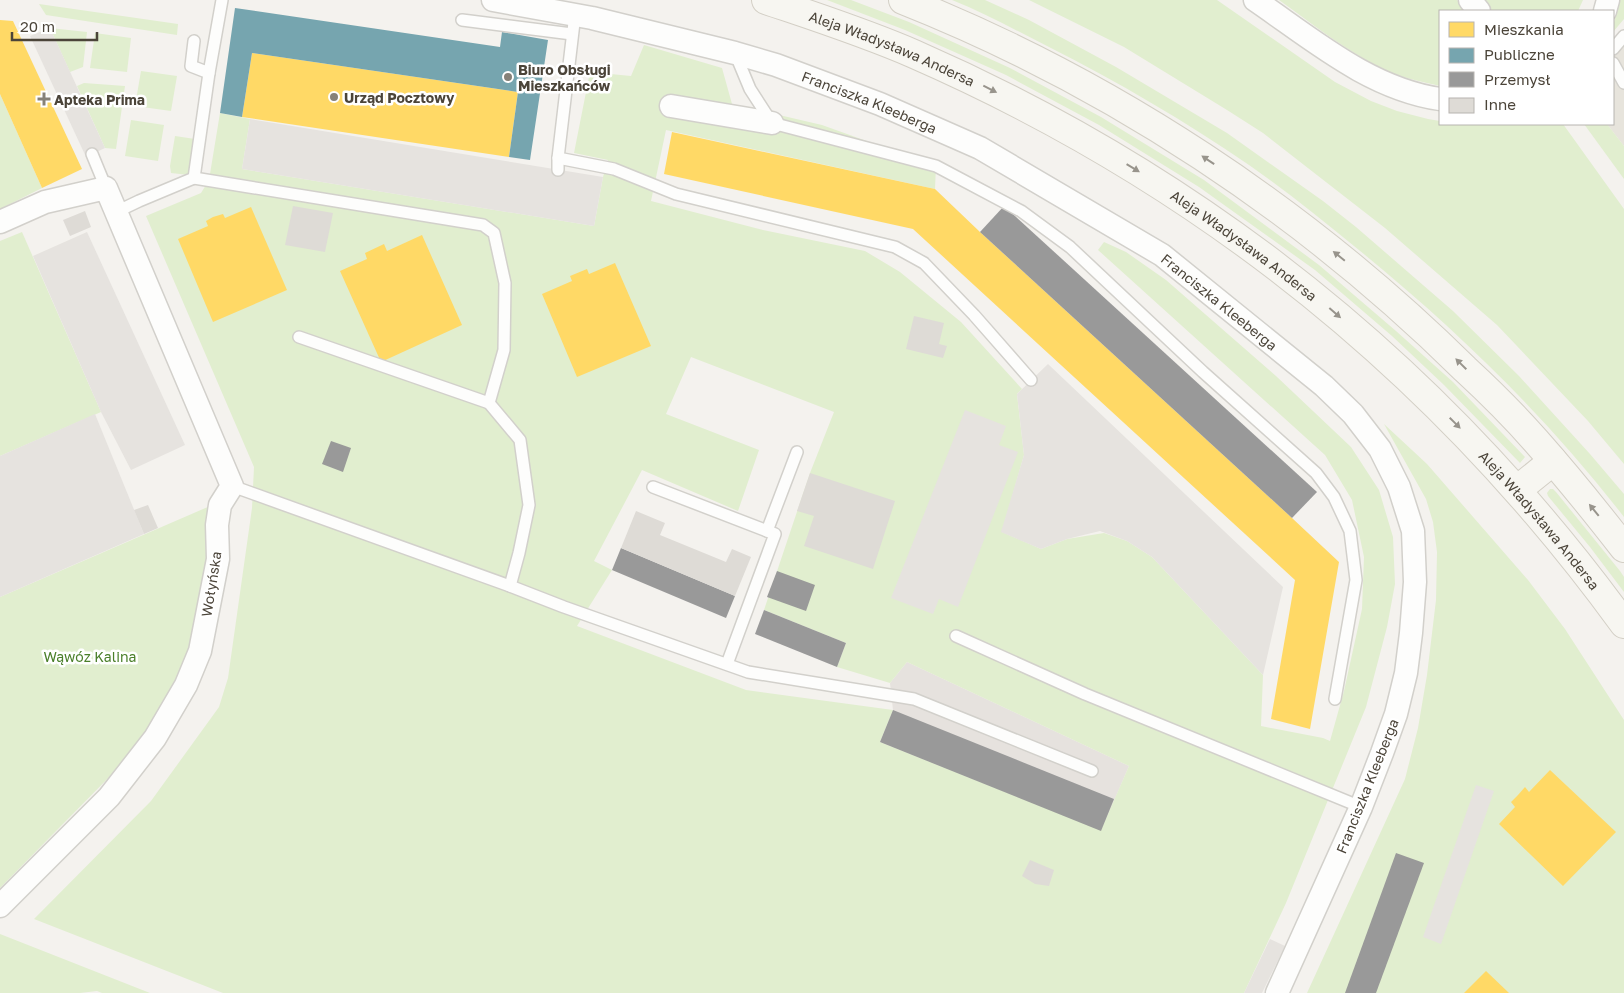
<svg xmlns="http://www.w3.org/2000/svg" width="1624" height="993" font-family="'Golos Text',sans-serif">
	<rect width="100%" height="100%" fill="#f4f2ee"/>
	<!-- residential -->
	<path fill="#e7e4dc" d="M1624 44V146L1607 124H1613V57Z"/>
	<!-- industrial -->
	<path fill="#e6e2de" d="M907 662 1129 766 1101 831 880 742 893 710 890 683Z"/>
	<!-- green -->
	<g fill="#e1eecf" fill-rule="evenodd">
		<path d="M827 0H851L909 22 1010 68 1101 117 1204 180 1319 265 1396 331 1453 382 1525 457 1520 463 1444 385 1392 336 1315 270 1199 187 1099 125 1006 75 905 30Z"/>
		<path d="M952 0H985L1029 20 1116 67 1227 133 1323 201 1356 227 1453 311 1519 376 1590 454 1624 494V517C1546 416 1454 327 1354 246 1320 218 1285 190 1249 165 1185 121 1118 82 1049 47 1017 31 985 13 952 0Z"/>
		<path d="M1029 0H1217L1335 82 1371 101 1397 111 1428 119 1440 121V124H1563L1624 209V464L1588 421 1497 325 1385 228 1263 133 1227 110 1124 47Z"/>
		<path d="M1279 0H1457L1466 11H1440V86C1424 82 1407 79 1392 73 1351 55 1315 26 1279 0Z"/>
		<path d="M1480 0H1583L1578 11H1489Z"/>
		<path d="M1619 0H1624V19L1613 32C1613 20 1618 11 1619 0Z"/>
		<path d="M39 4 178 24 177 35 46 15Z"/>
		<path d="M50 28 87 32 83 67 70 72Z"/>
		<path d="M95 33 131 38 127 72 90 68Z"/>
		<path d="M644 45 722 68 732 104 822 125 936 166 935 189 666 130 651 201 763 230 865 251 900 272 961 322 1022 389 1017 394 1024 455 1002 532 1041 549 1067 539 1104 533 1127 541 1152 557 1263 675 1261 726 1323 738 1330 741 1344 691 1362 609 1364 557 1352 500 1325 455 1098 250 1104 242 1126 252 1166 280 1276 376 1351 447 1379 490 1393 537 1395 584 1387 627 1366 707 1286 903 1244 993H223L34 919 151 801 219 707 228 678 252 508 254 467 146 216 201 193 209 180 220 113 250 119 242 169 594 226 603 177 608 160 574 153 590 72 631 76ZM691 357 834 412 810 473 764 610 846 643 837 667 890 683 907 662 1129 766 1101 830 880 742 893 710 746 690 577 626 612 570 594 561 642 470 738 511 759 450 666 414Z"/>
		<path d="M141 71 177 76 171 111 135 106Z"/>
		<path d="M84 83 125 86 116 149 105 148 77 86Z"/>
		<path d="M0 94 42 188 0 209Z"/>
		<path d="M131 120 164 125 158 161 125 156Z"/>
		<path d="M1584 124H1607L1624 146V179Z"/>
		<path d="M175 136 195 139 189 175 171 173 170 166Z"/>
		<path d="M22 232 101 412 0 456V241Z"/>
		<path d="M1384 424 1427 464 1528 580 1565 629 1624 720V993H1307L1405 779 1418 728 1427 675 1436 600 1437 552 1433 522 1426 499Z"/>
		<path d="M1550 489H1553L1556 492 1620 571 1624 577V592L1590 547 1548 496 1547 493Z"/>
		<path d="M210 506 211 554 190 665 161 711 122 764 0 888V597Z"/>
		<path d="M0 934 150 993H102L97 991 80 993H0Z"/>
	</g>
	<!-- parking -->
	<g fill="#e6e3df">
		<path d="M50 28 105 148 86 157 30 36Z"/>
		<path d="M250 119 603 177 594 226 242 169Z"/>
		<path d="M87 232 185 445 131 470 101 412 33 256Z"/>
		<path d="M1048 364 1283 587 1263 675 1152 557 1127 541 1100 531 1067 539 1041 549 1001 532 1024 455 1017 394Z"/>
		<path d="M965 410 1006 426 999 445 1018 452 958 607 939 599 933 614 891 598Z"/>
		<path d="M95 414 144 534 0 597V456Z"/>
		<path d="M1476 785 1494 791 1441 944 1423 937Z"/>
		<path d="M1270 939 1285 946 1262 993H1244Z"/>
	</g>
	<!-- homes -->
	<g fill="#ffd966">
		<path d="M0 20 13 21 82 169 42 188 0 94Z"/>
		<path d="M252 53 518 92 509 157 242 117Z"/>
		<path d="M672 132 935 189 980 232 1292 518 1339 562 1310 729 1271 719 1295 580 913 229 664 174Z"/>
		<path d="M251 207 287 290 213 322 178 239 208 226 206 221 213 217 223 214 225 218Z"/>
		<path d="M422 235 462 325 381 362 340 271 367 259 365 253 384 244 387 251Z"/>
		<path d="M615 263 651 346 577 377 542 294 572 281 570 276 587 269 589 274Z"/>
		<path d="M1550 770 1616 832 1563 886 1499 824 1515 807 1511 802 1518 795 1525 787 1529 792Z"/>
		<path d="M1486 971 1509 993H1464Z"/>
	</g>
	<!-- public -->
	<path fill="#76a5af" d="M235 8 500 47 502 32 548 40 530 160 509 157 518 92 252 53 242 117 220 113Z"/>
	<!-- industry -->
	<g fill="#999">
		<path d="M1004 206 1317 492 1292 518 980 232Z"/>
		<path d="M331 441 351 448 343 472 322 464Z"/>
		<path d="M621 548 735 596 726 618 612 570Z"/>
		<path d="M777 571 815 585 806 611 767 597Z"/>
		<path d="M764 610 846 643 837 667 755 634Z"/>
		<path d="M893 710 1114 799 1101 831 880 742Z"/>
		<path d="M1396 853 1424 863 1376 993H1345Z"/>
	</g>
	<!-- building -->
	<g fill="#dedbd6">
		<path d="M293 206 333 213 325 252 285 245Z"/>
		<path d="M85 211 91 227 70 236 63 220Z"/>
		<path d="M914 316 944 323 939 344 947 346 943 358 906 349Z"/>
		<path d="M810 473 895 501 873 569 804 546 814 516 797 511Z"/>
		<path d="M148 505 158 528 144 534 134 510Z"/>
		<path d="M636 511 665 523 660 535 726 562 732 549 751 557 735 596 621 548Z"/>
		<path d="M1030 860 1054 870 1049 886 1035 884 1022 876Z"/>
	</g>
	<g fill="none" stroke-linecap="round" stroke-linejoin="round">
		<defs>
			<g id="lane">
				<path d="M462 20 572 34"/>
				<path d="M194 41 191 66 209 73 222 0"/>
				<path d="M1613 49 1624 36"/>
				<path d="M735 53 750 89 772 123 936 166 1021 211 1070 247 1203 372 1316 473 1334 497 1350 531 1356 580 1335 699"/>
				<path d="M1613 63 1624 83"/>
				<path d="M92 154 106 188"/>
				<path d="M558 158 614 169 676 194 895 247 924 263 974 315 1031 380"/>
				<path d="M558 170V158L575 14"/>
				<path d="M194 178 483 225 494 233 505 283 504 350 489 403 299 337"/>
				<path d="M116 212 139 201 194 178 209 73"/>
				<path d="M489 403 520 440 529 505 519 553 510 586"/>
				<path d="M232 486 510 586 564 607 748 672 914 699 1092 771"/>
				<path d="M653 487 775 534 727 664"/>
				<path d="M767 531 797 452"/>
				<path d="M956 636 1085 694 1361 807"/>
			</g>
			<g id="street">
				<path id="s1" d="M493 0 592 18 735 53 776 65 880 104 980 148 1162 255 1324 386 1353 414 1380 449 1399 487 1413 531 1415 582 1411 633 1406 673 1396 714 1382 753 1361 807 1277 993"/>
				<path d="M1255 0C1312 39 1370 89 1440 99"/>
				<path d="M1470 0 1479 11"/>
				<path d="M1605 11 1608 0"/>
				<path d="M671 106 772 123"/>
				<path d="M0 222 45 202 106 188 232 486 220 505 217 525 218 559 200 651 186 685 155 738 109 797 0 906"/>
			</g>
			<g id="secondary">
				<path id="s2" d="M766 0C816 17 866 33 914 54 1202 180 1439 370 1624 624"/>
				<path d="M903 0C1112 83 1305 211 1465 369 1490 392 1514 416 1536 441 1567 476 1596 512 1624 548"/>
				<path d="M1517 490 1553 461"/>
			</g>
		</defs>
		<!-- lane casing -->
		<use href="#lane" stroke="#d2d0cb" stroke-width="14"/>
		<!-- street casing -->
		<use href="#street" stroke="#d2d0cb" stroke-width="25"/>
		<!-- secondary casing -->
		<use href="#secondary" stroke="#d3cfc5" stroke-width="30"/>
		<!-- lane -->
		<use href="#lane" stroke="#fdfdfc" stroke-width="11"/>
		<!-- street -->
		<use href="#street" stroke="#fdfdfc" stroke-width="22"/>
		<!-- secondary -->
		<use href="#secondary" stroke="#f7f6f1" stroke-width="28"/>
	</g>
	<!-- one-way arrows -->
	<defs><path id="oneway-solid" d="M-6-.8H1V-3.2L6.5 0L1 3.2V.8H-6Z" transform="scale(1.25)"/></defs>
	<g fill="#98948c">
		<use href="#oneway-solid" transform="translate(990 89) rotate(27)"/>
		<use href="#oneway-solid" transform="translate(1208 160) rotate(-146)"/>
		<use href="#oneway-solid" transform="translate(1133 168) rotate(31)"/>
		<use href="#oneway-solid" transform="translate(1339 256) rotate(-141)"/>
		<use href="#oneway-solid" transform="translate(1335 313) rotate(41)"/>
		<use href="#oneway-solid" transform="translate(1461 364) rotate(-135)"/>
		<use href="#oneway-solid" transform="translate(1455 423) rotate(45)"/>
		<use href="#oneway-solid" transform="translate(1594 510) rotate(-129)"/>
	</g>
	<!-- markers -->
	<g fill="#868178" stroke="#fff" stroke-width="2">
		<circle cx="508" cy="77" r="5"/>
		<circle cx="334" cy="97" r="5"/>
		<path d="M41.5 91.5h5v5h5v5h-5v5h-5v-5h-5v-5h5z"/>
	</g>
	<g text-anchor="middle" dominant-baseline="central" stroke-width="5" stroke-linejoin="round" paint-order="stroke">
		<!-- street labels -->
		<g font-size="14" fill="#4b4439" stroke="#fff">
			<text stroke="none"><textPath href="#s2" startOffset="135">Aleja Władysława Andersa</textPath></text>
			<text stroke="none"><textPath href="#s1" startOffset="391">Franciszka Kleeberga</textPath></text>
			<text stroke="none"><textPath href="#s2" startOffset="540">Aleja Władysława Andersa</textPath></text>
			<text stroke="none"><textPath href="#s1" startOffset="796">Franciszka Kleeberga</textPath></text>
			<text stroke="none"><textPath href="#s2" startOffset="945">Aleja Władysława Andersa</textPath></text>
			<text transform="translate(211 584) rotate(-81)">Wołyńska</text>
			<text transform="translate(1367 786) rotate(-68)">Franciszka Kleeberga</text>
		</g>
		<!-- poi labels -->
		<g font-size="14" font-weight="bold" fill="#4b4439" stroke="#fff" text-anchor="start">
			<text x="518" y="69">Biuro Obsługi<tspan x="518" dy="16">Mieszkańców</tspan></text>
			<text x="344" y="97">Urząd Pocztowy</text>
			<text x="54" y="99">Apteka Prima</text>
		</g>
		<!-- park labels -->
		<g font-size="14" fill="#4a7f2a" stroke="#fff">
			<text x="90" y="656">Wąwóz Kalina</text>
		</g>
	</g>
	<!-- legend -->
	<rect x="1439" y="10" width="175" height="115" fill="#ffffff" stroke="#b7b4b0"/>
	<rect x="1449" y="22" width="25" height="15" fill="#ffd966" stroke="#b7b4b0"/>
	<text x="1484" y="35" font-size="15" fill="#4b4439">Mieszkania</text>
	<rect x="1449" y="48" width="25" height="15" fill="#76a5af" stroke="#b7b4b0"/>
	<text x="1484" y="60" font-size="15" fill="#4b4439">Publiczne</text>
	<rect x="1449" y="72" width="25" height="15" fill="#999999" stroke="#b7b4b0"/>
	<text x="1484" y="85" font-size="15" fill="#4b4439">Przemysł</text>
	<rect x="1449" y="98" width="25" height="15" fill="#dedbd6" stroke="#b7b4b0"/>
	<text x="1484" y="110" font-size="15" fill="#4b4439">Inne</text>
	<!-- scale -->
	<path d="M12 32v8h85v-8" fill="none" stroke="#4b4439" stroke-width="2.5"/>
	<text x="20" y="32" font-size="15" fill="#4b4439" stroke="#ffffff" stroke-width="4" paint-order="stroke">20 m</text>
</svg>
